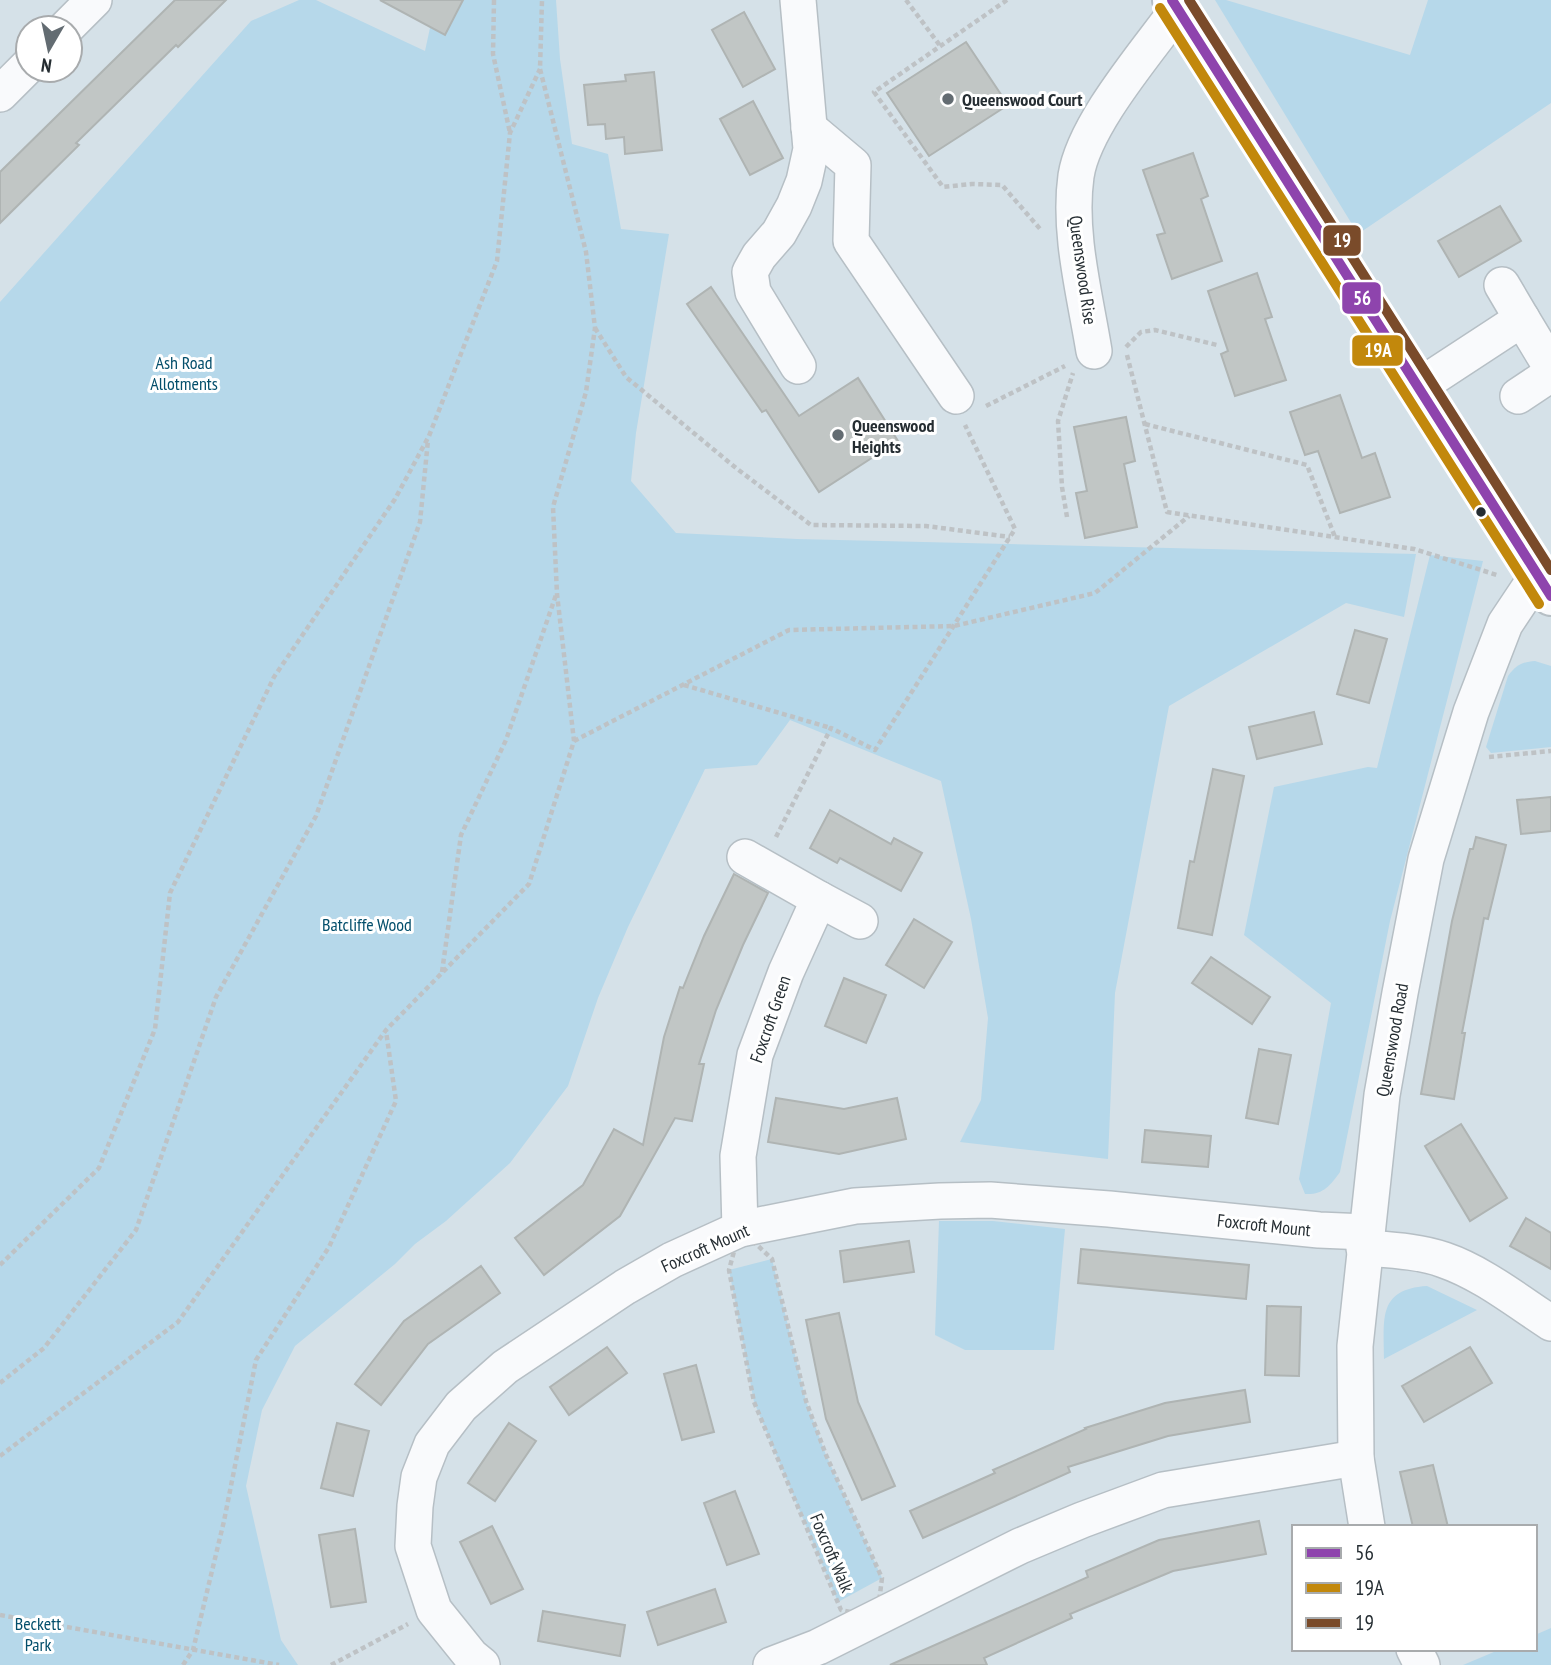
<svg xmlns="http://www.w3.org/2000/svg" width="1551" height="1665" font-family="'PT Sans Narrow',sans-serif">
	<rect width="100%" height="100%" fill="#d5e1e8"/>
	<!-- green -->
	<g fill="#b6d8ea">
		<path d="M299 0H316L425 51 436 0H556L560 59 572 144 608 154 621 229 669 234 636 433 631 481 676 533 797 539 1416 554 1404 617 1346 603 1169 706 1115 993 1108 1159 960 1142 981 1100 988 1018 971 919 941 781 790 720 757 765 705 769 628 927 598 998 568 1086 510 1163 446 1221 415 1244 395 1264 295 1346 262 1410 246 1486 281 1640 298 1665H0V302L251 21Z"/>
		<path d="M1215 0H1226L1410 55 1428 0H1551V103L1358 234Z"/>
		<path d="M1430 555 1483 561 1390 921 1340 1172C1330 1186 1323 1195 1305 1194L1299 1179 1331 1003 1244 935 1274 787 1368 767 1377 768Z"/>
		<path d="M1535 661 1551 666V747L1491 753 1486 747 1508 676C1516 665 1522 662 1535 661Z"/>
		<path d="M939 1221H993L1065 1229 1054 1350H965L935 1335Z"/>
		<path d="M772 1259 806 1401 826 1455 882 1578 838 1602 754 1402 729 1270Z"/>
		<path d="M1427 1286 1477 1310 1384 1359C1384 1320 1377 1289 1427 1286Z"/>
		<path d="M1551 1628V1665H1463L1501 1649H1535V1635Z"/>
	</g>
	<!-- building -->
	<g fill="#c1c6c5" stroke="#afb4b3" stroke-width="2">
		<path d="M175 0H226L178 47 176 45 76 143 79 145 0 223V172Z"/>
		<path d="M380 0H463L445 35Z"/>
		<path d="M744 12 775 69 743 87 712 30Z"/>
		<path d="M966 42 1008 105 929 156 887 93Z"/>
		<path d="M654 72 662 150 625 154 624 137 606 139 605 124 588 125 584 85 626 81 625 75Z"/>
		<path d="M753 101 783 158 750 175 720 119Z"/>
		<path d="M1193 153 1208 196 1201 199 1222 261 1172 279 1157 235 1165 233 1143 170Z"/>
		<path d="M1500 206 1521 241 1459 277 1438 241Z"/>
		<path d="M1257 273 1272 317 1265 319 1286 380 1235 396 1221 354 1228 351 1208 291Z"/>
		<path d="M711 287 799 416 858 378 898 441 819 492 766 410 762 412 687 304Z"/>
		<path d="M1340 395 1362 458 1375 453 1390 497 1340 513 1318 451 1305 455 1290 412Z"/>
		<path d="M1126 417 1135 461 1124 464 1137 527 1085 538 1076 493 1087 491 1074 427Z"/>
		<path d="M1355 630 1387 639 1369 703 1337 694Z"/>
		<path d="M1314 712 1322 744 1257 759 1249 727Z"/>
		<path d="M1213 769 1244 776 1212 935 1178 928 1190 861 1194 862Z"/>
		<path d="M1551 797V831L1521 834 1517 800Z"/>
		<path d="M830 810 891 844 894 838 922 853 901 891 840 858 837 863 810 848Z"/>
		<path d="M1476 837 1506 845 1488 919 1484 918 1462 1033H1465L1454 1099 1421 1094 1452 921 1470 849H1473Z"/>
		<path d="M734 874 768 893 743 945 716 1010 699 1064H704L692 1121 675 1118 620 1216 544 1275 515 1238 583 1185 614 1129 643 1145 664 1037 680 987 683 988 704 936Z"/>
		<path d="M914 919 952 942 924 988 886 965Z"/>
		<path d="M1211 957 1270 997 1252 1024 1192 983Z"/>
		<path d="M844 978 886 995 866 1043 825 1026Z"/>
		<path d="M1259 1049 1291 1055 1278 1124 1246 1118Z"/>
		<path d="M776 1098 844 1109 897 1098 906 1139 839 1154 768 1142Z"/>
		<path d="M1461 1124 1507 1198 1470 1221 1425 1146Z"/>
		<path d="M1145 1130 1211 1136 1208 1167 1142 1162Z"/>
		<path d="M1526 1218 1551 1233V1269L1510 1246Z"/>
		<path d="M909 1241 914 1272 844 1282 840 1251Z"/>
		<path d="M1081 1249 1249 1265 1246 1299 1078 1283Z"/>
		<path d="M481 1266 500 1293 428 1344 381 1405 355 1384 404 1321Z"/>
		<path d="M1267 1306 1301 1307 1299 1376 1265 1375Z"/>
		<path d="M839 1313 858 1402 895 1486 862 1500 826 1419 806 1320Z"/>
		<path d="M607 1347 627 1373 569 1415 550 1387Z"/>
		<path d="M1470 1347 1492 1383 1424 1422 1402 1386Z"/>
		<path d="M696 1365 714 1432 682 1440 664 1374Z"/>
		<path d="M1245 1390 1250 1422 1168 1436 1068 1467 1070 1472 923 1538 910 1511 995 1473 993 1470 1086 1429 1085 1428 1165 1403Z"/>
		<path d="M337 1423 369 1431 353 1496 321 1488Z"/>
		<path d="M509 1423 536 1441 495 1501 468 1483Z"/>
		<path d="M1433 1465 1448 1527H1413L1400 1472Z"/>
		<path d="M735 1491 759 1554 727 1565 704 1503Z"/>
		<path d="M1259 1521 1266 1554 1173 1571 1070 1614 1072 1618 984 1658 987 1665H890L1088 1577 1086 1571 1159 1540Z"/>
		<path d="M492 1526 523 1589 491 1604 460 1542Z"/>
		<path d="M355 1529 366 1602 331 1607 319 1535Z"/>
		<path d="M715 1589 726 1622 658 1645 647 1612Z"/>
		<path d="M543 1611 625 1625 620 1656 538 1641Z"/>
	</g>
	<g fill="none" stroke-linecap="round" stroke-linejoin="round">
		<defs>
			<g id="minor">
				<path d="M66 28 94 0"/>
				<path d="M0 94 28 66"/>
				<path d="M809 128 853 165 851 241 956 396"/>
				<path d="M1502 285 1522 319"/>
				<path d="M1094 351C1085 295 1068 233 1076 176 1084 124 1147 52 1178 9"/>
				<path d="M798 366 753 292 750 272 759 256 779 233 794 206 804 181 811 149 798 0"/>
				<path d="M1418 387 1522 319 1551 367"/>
				<path d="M1518 396 1551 374"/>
				<path d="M745 857 819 899"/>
				<path d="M740 1229 738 1156 755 1055 786 972 819 899 860 921"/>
				<path d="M1364 1248C1390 1250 1419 1251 1444 1260 1482 1273 1517 1301 1551 1323"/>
				<path d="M1367 1527 1356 1458 1355 1346 1382 1095 1400 993 1426 859 1471 712 1505 624 1537 576"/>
				<path d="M1414 1649 1422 1665"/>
				<path d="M482 1665 471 1656 434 1610 413 1546 415 1506 419 1477 432 1444 461 1406 505 1367 625 1287 672 1260 740 1229 855 1206 940 1201 990 1200 1109 1209 1319 1230 1366 1232"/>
				<path d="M771 1665 818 1647 1020 1546 1082 1520 1163 1490 1356 1458"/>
			</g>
			<path id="tertiary" d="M1172 0 1551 596"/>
		</defs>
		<!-- minor casing -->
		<use href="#minor" stroke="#b6bfc5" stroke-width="38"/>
		<!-- tertiary casing -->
		<use href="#tertiary" stroke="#b6bfc5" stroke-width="42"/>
		<!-- path -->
		<g stroke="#bec2c5" stroke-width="4.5" stroke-dasharray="5 3.5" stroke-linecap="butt">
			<path d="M494 0 493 54 510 133"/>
			<path d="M906 0 941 47"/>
			<path d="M1007 0 874 92 943 187 972 184 1002 185 1041 230"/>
			<path d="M595 328 626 377 736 468 811 525 926 526 1010 537"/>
			<path d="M1126 347 1141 332 1155 330 1217 345"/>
			<path d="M1127 355 1167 512 1414 549 1497 575"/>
			<path d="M986 406 1065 366"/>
			<path d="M1145 424 1307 465 1335 537"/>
			<path d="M1067 517 1062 487 1058 421 1073 373"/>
			<path d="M684 685 831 728"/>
			<path d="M574 741 789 630 954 626 1095 593 1189 516"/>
			<path d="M1489 757 1551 751"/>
			<path d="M776 837 831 728 875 750 1015 529 965 425"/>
			<path d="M442 972 461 835 506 740 556 595"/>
			<path d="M740 1229 772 1259 806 1401 826 1455 882 1578 877 1618 841 1610 754 1402 729 1270Z"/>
			<path d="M0 1265 99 1168 155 1029 170 893 274 677 395 499 429 436 497 261 510 133 540 69"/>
			<path d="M0 1383 44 1348 136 1230 216 997 316 816 420 522 428 440"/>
			<path d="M0 1456 178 1322 386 1030 529 884 574 741 557 594 553 507 586 392 595 328 586 252 540 69 542 0"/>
			<path d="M0 1615 279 1665"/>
			<path d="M183 1665 193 1650 224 1521 256 1360 329 1247 396 1101 386 1031"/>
			<path d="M331 1665 408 1624"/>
		</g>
		<!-- minor -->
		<use href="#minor" stroke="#f9fafc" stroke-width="35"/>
		<!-- tertiary -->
		<use href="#tertiary" stroke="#f9fafc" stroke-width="38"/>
		<defs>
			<path id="bus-1" d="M1172 0 1551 596"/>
			<path id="bus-2" d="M1160 8 1539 604"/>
			<path id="bus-3" d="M1189 0 1551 570"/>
		</defs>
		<!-- bus-1 casing -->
		<use href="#bus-1" stroke="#fff" stroke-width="16"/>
		<!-- bus-2 casing -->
		<use href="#bus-2" stroke="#fff" stroke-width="16"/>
		<!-- bus-3 casing -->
		<use href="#bus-3" stroke="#fff" stroke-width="16"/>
		<!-- bus-1 -->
		<use href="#bus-1" stroke="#8e44ad" stroke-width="10"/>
		<!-- bus-2 -->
		<use href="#bus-2" stroke="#c2880c" stroke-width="10"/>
		<!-- bus-3 -->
		<use href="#bus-3" stroke="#7a4b2a" stroke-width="10"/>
	</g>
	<!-- markers -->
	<g fill="#636c72" stroke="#fff" stroke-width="2.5">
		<circle cx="948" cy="99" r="7"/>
		<circle cx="838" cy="435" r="7"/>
	</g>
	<circle fill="#252d32" stroke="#fff" stroke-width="2.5" cx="1481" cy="512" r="6"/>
	<g text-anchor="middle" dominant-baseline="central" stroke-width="6" stroke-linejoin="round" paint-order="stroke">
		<!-- poi labels -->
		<g font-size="18" font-weight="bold" fill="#252d32" stroke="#fff" text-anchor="start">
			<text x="962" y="99">Queenswood Court</text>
			<text x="852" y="425">Queenswood<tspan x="852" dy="21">Heights</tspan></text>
		</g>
		<!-- street labels -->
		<g font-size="18" fill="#252d32" stroke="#fff">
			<text transform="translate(1083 270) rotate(82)">Queenswood Rise</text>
			<text transform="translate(770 1019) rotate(-71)">Foxcroft Green</text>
			<text transform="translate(1392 1040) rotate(-80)">Queenswood Road</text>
			<text transform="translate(1264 1225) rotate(6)">Foxcroft Mount</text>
			<text transform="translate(705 1248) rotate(-24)">Foxcroft Mount</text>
			<text transform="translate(832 1553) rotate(67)">Foxcroft Walk</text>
		</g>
		<!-- park labels -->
		<g font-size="18" fill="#034e6b" stroke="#fff">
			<text x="184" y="362">Ash Road<tspan x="184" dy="21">Allotments</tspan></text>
			<text x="367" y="924">Batcliffe Wood</text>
			<text x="38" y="1623">Beckett<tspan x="38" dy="21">Park</tspan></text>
		</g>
	</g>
	<g stroke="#fff" stroke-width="2.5">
		<rect x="1322" y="224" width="40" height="33" rx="7" fill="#7a4b2a"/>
		<rect x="1341" y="281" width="41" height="34" rx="7" fill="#8e44ad"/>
		<rect x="1351" y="334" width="53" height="33" rx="7" fill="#c2880c"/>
	</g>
	<g font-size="19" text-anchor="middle" font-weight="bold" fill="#fff">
		<text x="1342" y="247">19</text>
		<text x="1362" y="305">56</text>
		<text x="1378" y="357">19A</text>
	</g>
	<!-- legend -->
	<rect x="1292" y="1525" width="245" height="126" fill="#ffffff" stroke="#a8abad" stroke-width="2"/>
	<rect x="1306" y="1548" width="35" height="10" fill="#8e44ad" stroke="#a8abad" stroke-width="2"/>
	<text x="1355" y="1560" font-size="21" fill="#252d32">56</text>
	<rect x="1306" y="1583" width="35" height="10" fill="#c2880c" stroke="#a8abad" stroke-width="2"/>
	<text x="1355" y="1595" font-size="21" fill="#252d32">19A</text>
	<rect x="1306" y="1618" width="35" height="10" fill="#7a4b2a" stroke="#a8abad" stroke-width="2"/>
	<text x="1355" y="1630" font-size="21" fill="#252d32">19</text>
	<!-- north arrow -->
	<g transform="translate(49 49) rotate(189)"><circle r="33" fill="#ffffff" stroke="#a8abad" stroke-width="2"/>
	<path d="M0-5L12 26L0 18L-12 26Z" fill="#636c72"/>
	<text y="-10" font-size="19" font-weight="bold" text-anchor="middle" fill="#252d32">N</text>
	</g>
</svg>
